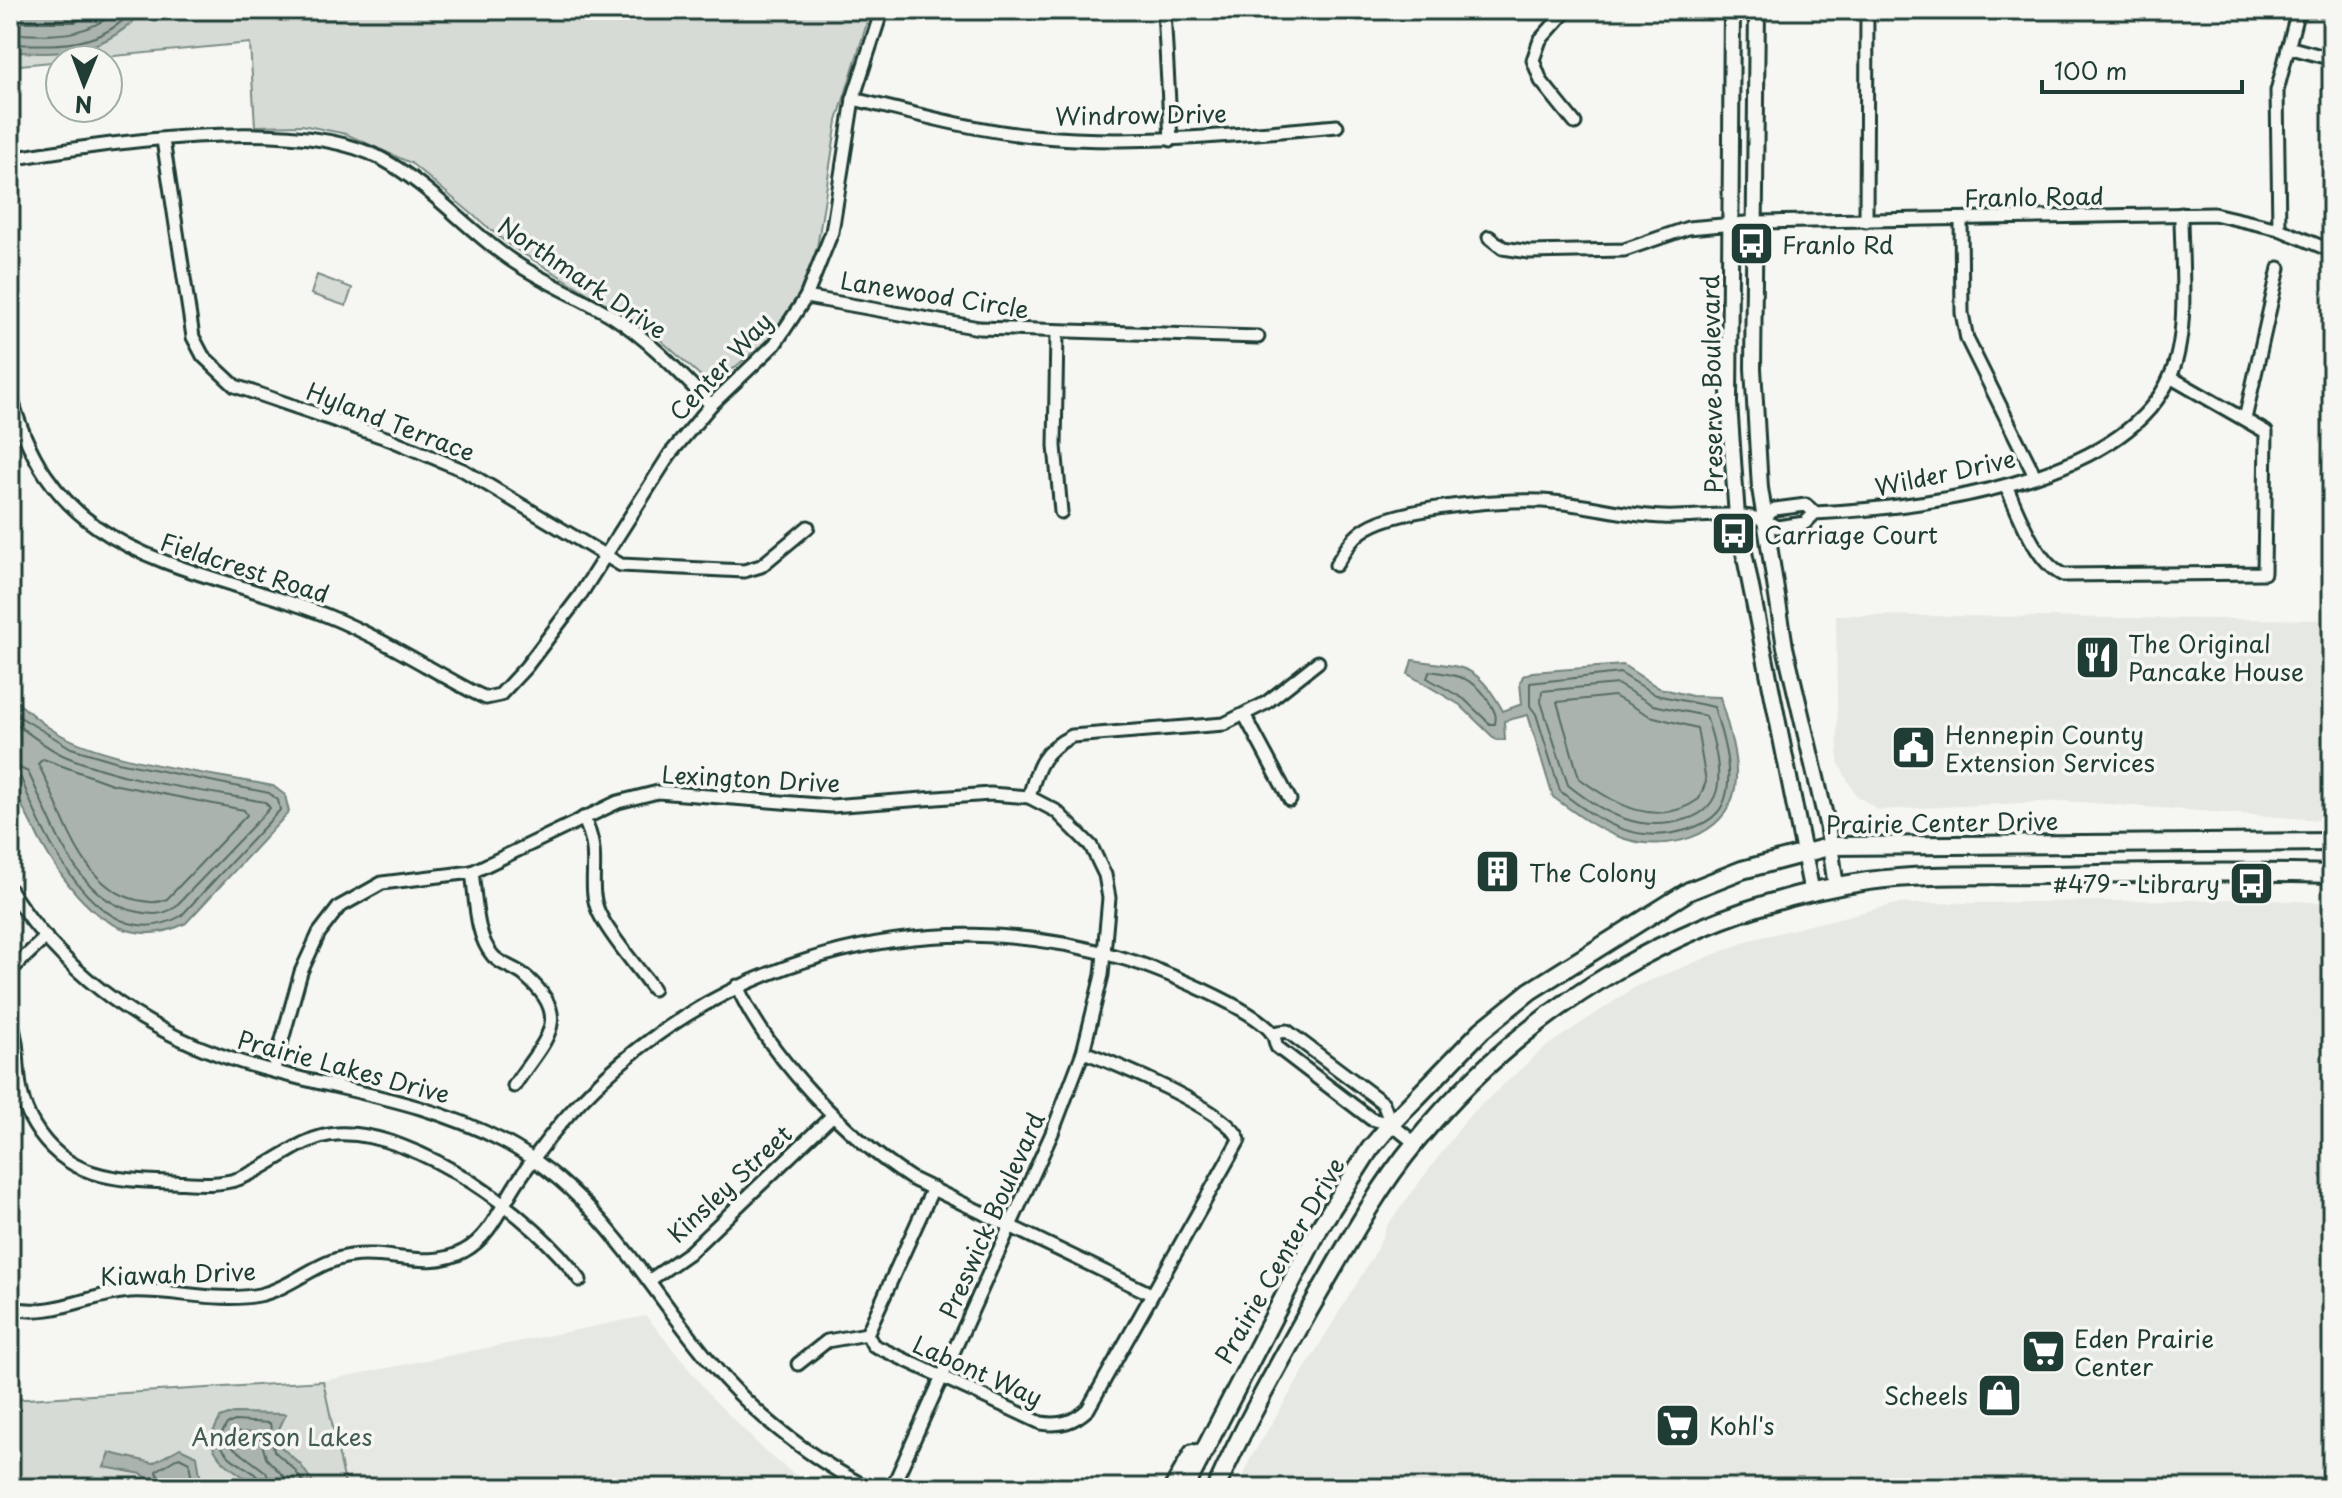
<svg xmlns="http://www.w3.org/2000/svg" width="2342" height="1498" font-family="'Playpen Sans',sans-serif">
	<rect width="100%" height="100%" fill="#f6f6f2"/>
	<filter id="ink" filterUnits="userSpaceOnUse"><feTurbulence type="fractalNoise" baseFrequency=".0125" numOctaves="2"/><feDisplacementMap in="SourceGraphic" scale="16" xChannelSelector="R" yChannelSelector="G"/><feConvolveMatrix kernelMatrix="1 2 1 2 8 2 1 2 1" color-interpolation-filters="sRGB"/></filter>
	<g filter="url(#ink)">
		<!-- built -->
		<g fill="#e6e8e4">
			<path d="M1836 615 2332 620V821L2066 801 1878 810 1855 794 1838 762Z"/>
			<path d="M2253 899 2332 903V1488H1240L1249 1461 1377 1250 1386 1227 1469 1116 1544 1048 1637 986 1750 940 1896 904Z"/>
			<path d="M646 1316 712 1398 770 1456 813 1488H346L323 1381Z"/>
		</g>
		<!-- green -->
		<g fill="#d6dbd6" stroke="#7a8c85" stroke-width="2">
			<path d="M10 10H871L837 121 817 248 798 296 767 341 712 386 655 335 509 245 411 163 346 134 302 125 255 126 250 43 10 66Z"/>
			<path d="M317 275 352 288 346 306 311 294Z"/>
			<path d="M323 1381 346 1488H10V1400Z"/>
		</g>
		<!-- water -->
		<g fill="#aab3ae" stroke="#72847d" stroke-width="2">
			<path d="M15 10H144C108 52 62 57 10 51V12Z"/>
			<path d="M1412 660C1464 668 1476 662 1503 711L1522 704 1520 683 1523 676 1532 672 1623 665 1659 688 1692 696 1720 697C1727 724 1740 759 1735 788 1727 838 1664 853 1622 838 1597 830 1574 812 1553 797L1528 715 1504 721 1505 740H1496L1460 705 1408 674Z"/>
			<path d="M17 702C28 711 39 721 51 729 98 761 215 774 273 786L285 795 289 812 186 923C115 960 65 888 36 833 26 814 14 792 10 771 7 749 10 725 10 703Z"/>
			<path d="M234 1413 286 1414 278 1431 281 1447 300 1464 317 1488H257C238 1469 217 1466 210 1438L220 1418Z"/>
			<path d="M180 1448 197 1456 202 1488H160L142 1474 104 1467 110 1453 153 1463Z"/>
		</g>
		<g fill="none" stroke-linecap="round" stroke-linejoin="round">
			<!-- shore -->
			<g stroke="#576c65" stroke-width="2">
				<path d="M10 22H75L99 10"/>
				<path d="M10 34C57 35 80 39 120 10"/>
				<path d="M10 44C56 45 100 49 133 10"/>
				<path d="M1430 671C1458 675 1477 678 1491 705 1495 713 1497 715 1495 724H1490L1464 699 1427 678Z"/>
				<path d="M1620 673 1656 695 1714 707C1722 735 1736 776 1723 804 1717 817 1702 825 1689 829 1638 846 1600 823 1560 791L1536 714 1530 706V683Z"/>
				<path d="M1617 684 1653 705 1706 716C1713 737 1720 762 1718 784 1716 802 1704 814 1687 819 1641 834 1604 814 1568 785L1541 702 1542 691Z"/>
				<path d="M1614 696 1650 716 1697 728 1706 782 1699 799C1657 829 1615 805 1579 778L1557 702Z"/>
				<path d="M10 711 71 748 118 762 269 793 278 800 280 810 181 916C100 961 43 836 21 778L10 773"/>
				<path d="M10 721C30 732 44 748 67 757 129 782 199 790 265 802L270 808 174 908C162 915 153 915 139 912 75 902 53 822 28 772L10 763"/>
				<path d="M43 759 112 784 244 810 247 815 167 899C157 904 148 902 137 900 78 887 63 809 38 764Z"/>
				<path d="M164 1488 156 1471 179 1457 189 1462 193 1488"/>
				<path d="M262 1488C258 1463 225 1468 219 1438L227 1424 235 1421 270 1423 274 1451 294 1469 307 1488"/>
				<path d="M272 1488 266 1472 231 1446 233 1432 259 1433 266 1458 295 1488"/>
			</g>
			<defs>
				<g id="minor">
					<path d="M1164 10 1171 140"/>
					<path d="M1567 10 1540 40 1533 60 1541 81 1575 123"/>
					<path d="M2288 47 2332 59"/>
					<path d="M853 99C913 113 972 130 1033 136 1135 146 1235 135 1337 126"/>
					<path d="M163 140 193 337 203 356 235 386 389 439 463 470 621 565 744 571 761 566 808 527"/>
					<path d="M10 159C103 143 299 113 382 159 430 185 466 229 511 260 543 282 579 296 612 316 650 340 680 373 711 405"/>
					<path d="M1961 219 1962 313 1967 339 2035 476"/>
					<path d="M1866 221 1867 10"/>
					<path d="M2279 229 2277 91 2298 10"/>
					<path d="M1489 237 1503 248 1529 252 1624 250 1688 228 1757 222 2214 214 2279 229 2332 251"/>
					<path d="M806 297 979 328 1258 337"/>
					<path d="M1057 333 1055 446 1061 512"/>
					<path d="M10 392C52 557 176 561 312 610 369 630 422 665 475 693L486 698 500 695 526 667 579 597 670 454 711 405 775 344 806 297 832 232 853 99 882 10"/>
					<path d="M2245 419 2279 268"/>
					<path d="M2006 486C2019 513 2035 562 2063 575L2264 573 2266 432 2170 377"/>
					<path d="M1763 519 1775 509 1806 505 1815 513"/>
					<path d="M1336 565C1345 550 1352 537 1367 528 1401 507 1513 497 1554 502 1590 505 1627 516 1663 517 1700 519 1745 506 1777 527L1805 523 1815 513C1918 508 2123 484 2170 377 2190 334 2181 261 2181 214"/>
					<path d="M1245 716 1290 800"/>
					<path d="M1029 797C1037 767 1043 750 1072 736L1224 724 1266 703 1318 662"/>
					<path d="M583 818C604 856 585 883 599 913 611 938 637 966 653 989"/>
					<path d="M472 872C476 898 475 936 493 956 501 965 516 968 525 976 576 1019 543 1041 514 1086"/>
					<path d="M10 890C60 968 133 1024 220 1055 315 1089 411 1093 503 1141 604 1194 652 1297 724 1378 765 1423 815 1460 868 1488"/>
					<path d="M10 971 46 937"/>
					<path d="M737 986C768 1056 848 1138 912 1179L1151 1294"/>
					<path d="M10 1019C24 1054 10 1085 34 1125 66 1179 116 1180 172 1182 194 1183 217 1186 238 1179 272 1167 300 1136 337 1134 417 1130 536 1218 580 1280"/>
					<path d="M1272 1033 1287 1031 1383 1103 1391 1124"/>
					<path d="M274 1069 301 972 319 933 339 907 382 883 472 872 618 802 658 792 831 806 990 794 1029 797 1056 811 1091 846 1105 875 1109 898 1102 975 1083 1052 1052 1133 892 1488"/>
					<path d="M933 1188 867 1334 873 1345 1041 1423C1061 1426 1074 1422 1088 1409L1239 1140C1232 1112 1113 1062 1083 1052"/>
					<path d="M650 1280 690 1252 833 1115"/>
					<path d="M10 1307C49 1319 90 1294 130 1291 173 1289 217 1303 259 1295 292 1288 316 1261 351 1256 389 1250 428 1271 464 1251 491 1237 503 1202 520 1178 535 1156 551 1134 568 1115 706 959 926 897 1125 959 1156 968 1254 1008 1272 1033 1275 1037 1275 1042 1277 1047L1371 1119 1391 1124 1415 1143"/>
					<path d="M798 1364 827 1341 867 1334"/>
				</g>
				<g id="tertiary">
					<path d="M1732 10 1729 403 1737 517 1812 893"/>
					<path d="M1757 10 1753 368 1760 488 1785 647 1827 824 1836 887"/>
				</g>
				<g id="secondary">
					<path d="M1173 1488 1193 1453"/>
					<path d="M1185 1488 1320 1227 1370 1149 1391 1124 1482 1030 1530 991 1689 891 1742 870 1832 846 2332 842"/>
					<path d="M1216 1488C1243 1428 1275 1371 1307 1314 1341 1256 1373 1194 1416 1142 1528 1004 1692 907 1868 881 1926 873 1986 876 2044 875 2140 873 2236 871 2332 874"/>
				</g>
			</defs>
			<!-- minor casing -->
			<use href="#minor" stroke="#1f3d34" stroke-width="17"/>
			<!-- tertiary casing -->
			<use href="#tertiary" stroke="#1f3d34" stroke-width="20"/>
			<!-- secondary casing -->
			<use href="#secondary" stroke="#1f3d34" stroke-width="22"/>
			<!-- minor -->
			<use href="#minor" stroke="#f6f6f2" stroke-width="11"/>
			<!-- tertiary -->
			<use href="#tertiary" stroke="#f6f6f2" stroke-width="14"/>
			<!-- secondary -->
			<use href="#secondary" stroke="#f6f6f2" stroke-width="16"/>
		</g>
	</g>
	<!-- icons -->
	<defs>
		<symbol id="bus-square" viewBox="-11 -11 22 22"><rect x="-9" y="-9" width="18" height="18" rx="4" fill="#1f3d34" stroke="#f6f6f2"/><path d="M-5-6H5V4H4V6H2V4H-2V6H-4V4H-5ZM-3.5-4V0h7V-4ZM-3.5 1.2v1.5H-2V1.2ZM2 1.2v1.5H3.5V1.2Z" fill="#fff"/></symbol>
		<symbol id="restaurant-square" viewBox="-11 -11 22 22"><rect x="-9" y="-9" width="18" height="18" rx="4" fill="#1f3d34" stroke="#f6f6f2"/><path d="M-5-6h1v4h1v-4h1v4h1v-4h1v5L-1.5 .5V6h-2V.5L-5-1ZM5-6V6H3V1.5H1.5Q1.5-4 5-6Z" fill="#fff"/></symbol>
		<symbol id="civic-square" viewBox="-11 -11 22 22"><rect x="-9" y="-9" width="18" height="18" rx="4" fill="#1f3d34" stroke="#f6f6f2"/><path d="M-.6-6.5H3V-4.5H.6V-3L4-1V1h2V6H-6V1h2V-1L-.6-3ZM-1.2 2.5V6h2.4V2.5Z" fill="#fff"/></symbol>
		<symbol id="building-square" viewBox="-11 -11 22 22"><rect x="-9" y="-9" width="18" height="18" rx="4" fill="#1f3d34" stroke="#f6f6f2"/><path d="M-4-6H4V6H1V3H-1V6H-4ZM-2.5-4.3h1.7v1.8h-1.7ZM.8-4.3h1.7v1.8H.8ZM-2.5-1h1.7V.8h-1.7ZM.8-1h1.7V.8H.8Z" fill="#fff"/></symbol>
		<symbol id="supermarket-square" viewBox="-11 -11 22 22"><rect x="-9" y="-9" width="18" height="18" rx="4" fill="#1f3d34" stroke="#f6f6f2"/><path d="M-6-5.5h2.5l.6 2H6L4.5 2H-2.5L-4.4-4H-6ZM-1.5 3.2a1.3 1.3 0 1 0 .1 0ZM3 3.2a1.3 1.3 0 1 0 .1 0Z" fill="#fff"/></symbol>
		<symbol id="shop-square" viewBox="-11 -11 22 22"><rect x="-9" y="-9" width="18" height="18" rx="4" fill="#1f3d34" stroke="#f6f6f2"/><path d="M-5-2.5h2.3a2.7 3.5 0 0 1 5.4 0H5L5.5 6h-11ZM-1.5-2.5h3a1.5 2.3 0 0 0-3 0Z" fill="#fff"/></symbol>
	</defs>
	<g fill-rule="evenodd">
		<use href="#bus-square" x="1726" y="218" width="51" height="51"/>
		<use href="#bus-square" x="1708" y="508" width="51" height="51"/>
		<use href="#restaurant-square" x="2072" y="632" width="51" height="51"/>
		<use href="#civic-square" x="1888" y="722" width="51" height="51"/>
		<use href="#building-square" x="1472" y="846" width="51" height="51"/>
		<use href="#bus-square" x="2226" y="858" width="51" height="51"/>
		<use href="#supermarket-square" x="2018" y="1326" width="51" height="51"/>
		<use href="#shop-square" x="1974" y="1370" width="51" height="51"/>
		<use href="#supermarket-square" x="1652" y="1400" width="51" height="51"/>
	</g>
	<g text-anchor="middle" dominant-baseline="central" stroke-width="7" stroke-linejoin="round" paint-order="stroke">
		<!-- street labels -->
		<g font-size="24" fill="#1f3d34" stroke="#f6f6f2">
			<text transform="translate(1141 114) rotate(-1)">Windrow Drive</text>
			<text transform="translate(2034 196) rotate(-1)">Franlo Road</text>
			<text transform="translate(583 277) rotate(34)">Northmark Drive</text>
			<text transform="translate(935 294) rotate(9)">Lanewood Circle</text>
			<text transform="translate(720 366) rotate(-47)">Center Way</text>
			<text transform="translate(1711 384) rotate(-91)">Preserve Boulevard</text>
			<text transform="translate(391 421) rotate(21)">Hyland Terrace</text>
			<text transform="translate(1945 472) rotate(-12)">Wilder Drive</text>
			<text transform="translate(245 567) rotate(18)">Fieldcrest Road</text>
			<text transform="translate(751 778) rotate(3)">Lexington Drive</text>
			<text transform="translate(1942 822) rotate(-1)">Prairie Center Drive</text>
			<text transform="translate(344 1066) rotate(15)">Prairie Lakes Drive</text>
			<text transform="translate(729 1183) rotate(-43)">Kinsley Street</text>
			<text transform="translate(991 1215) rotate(-66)">Preswick Boulevard</text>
			<text transform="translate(1279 1260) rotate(-60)">Prairie Center Drive</text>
			<text transform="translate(178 1273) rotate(-2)">Kiawah Drive</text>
			<text transform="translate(978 1370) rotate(24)">Labont Way</text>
		</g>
		<!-- poi labels -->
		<g font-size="24" fill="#1f3d34" stroke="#f6f6f2" text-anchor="start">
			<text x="1782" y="244">Franlo Rd</text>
			<text x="1764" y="534">Carriage Court</text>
			<text x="2128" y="643">The Original<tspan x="2128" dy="28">Pancake House</tspan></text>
			<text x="1945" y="734">Hennepin County<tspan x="1945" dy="28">Extension Services</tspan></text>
			<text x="1529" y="872">The Colony</text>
			<text x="2220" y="883" text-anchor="end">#479 - Library</text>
			<text x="2074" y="1338">Eden Prairie<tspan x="2074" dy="28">Center</tspan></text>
			<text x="1968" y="1395" text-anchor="end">Scheels</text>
			<text x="1709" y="1425">Kohl's</text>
		</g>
		<!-- park labels -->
		<g font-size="24" fill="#445d54" stroke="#f6f6f2">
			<text x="282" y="1436">Anderson Lakes</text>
		</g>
	</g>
	<!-- margin -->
	<rect width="2342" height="1498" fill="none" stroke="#f6f6f2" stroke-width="40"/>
	<rect x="20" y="20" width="2302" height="1458" fill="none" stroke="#1f3d34" stroke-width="3" filter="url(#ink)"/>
	<!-- north arrow -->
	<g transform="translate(84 84) rotate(181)"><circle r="38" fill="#f6f6f2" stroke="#a0aca6" stroke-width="2"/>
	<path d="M0-6L14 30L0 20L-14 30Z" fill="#1f3d34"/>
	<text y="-12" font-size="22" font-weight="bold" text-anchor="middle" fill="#1f3d34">N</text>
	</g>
	<!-- scale -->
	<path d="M2042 80v12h200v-12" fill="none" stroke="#1f3d34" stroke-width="4"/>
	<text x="2054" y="80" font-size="24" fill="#1f3d34" stroke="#f6f6f2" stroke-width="6" paint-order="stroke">100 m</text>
</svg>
